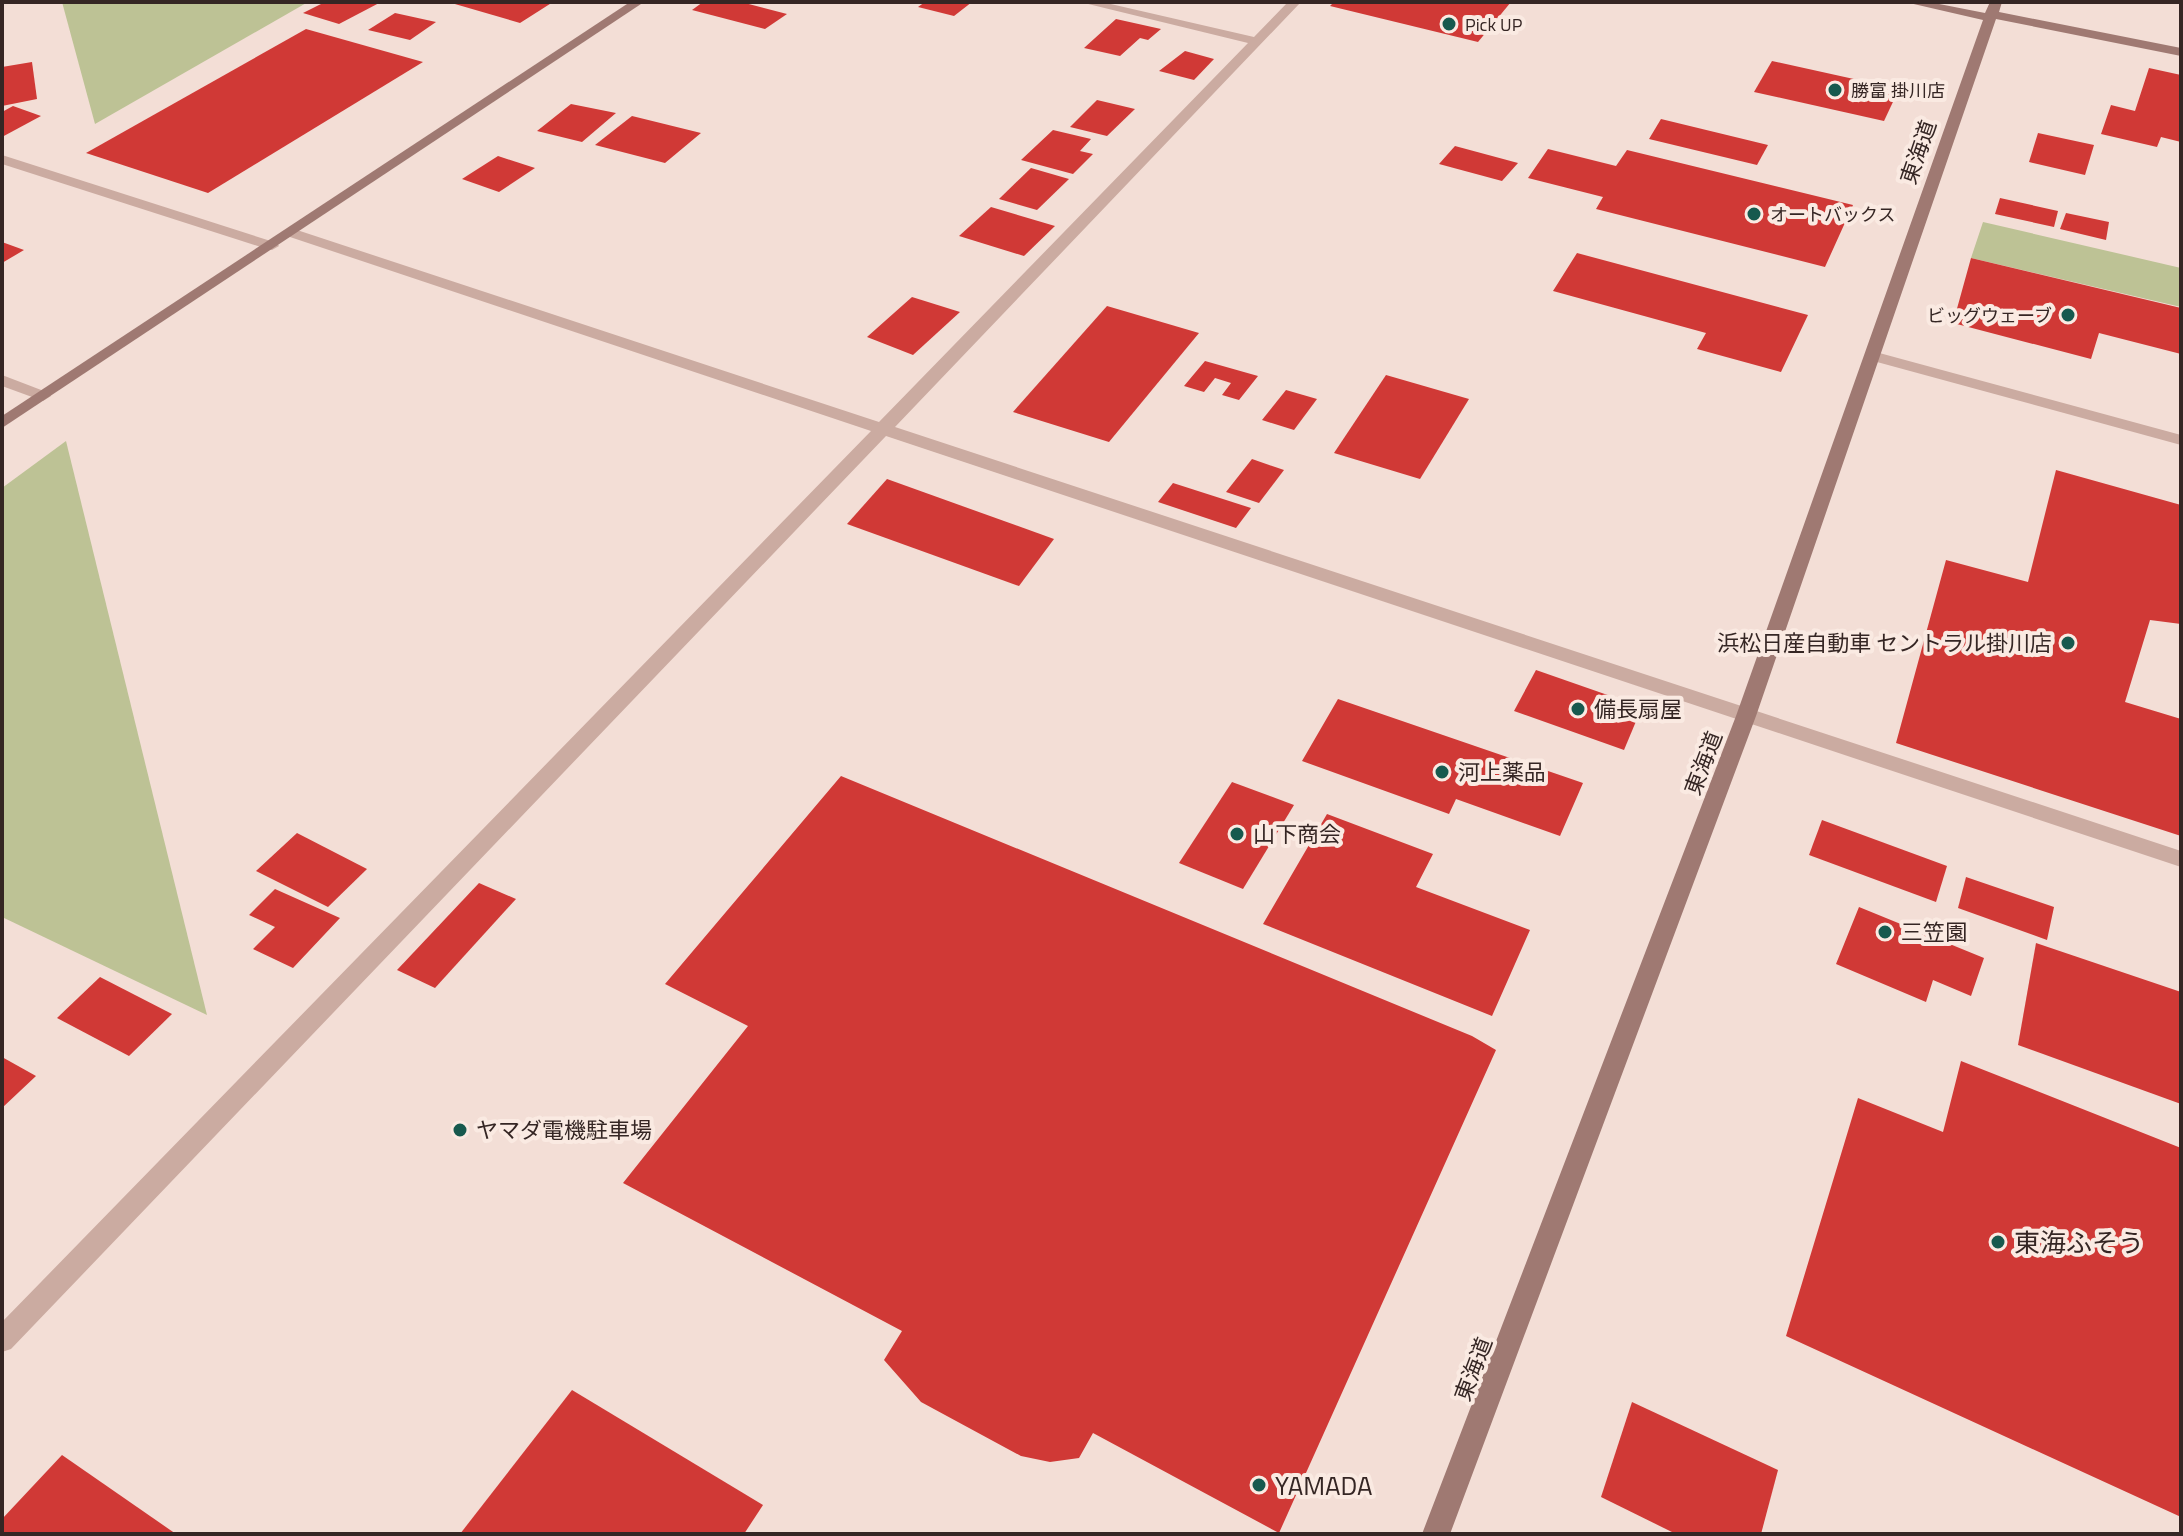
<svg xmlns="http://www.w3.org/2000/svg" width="2183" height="1536" font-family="'Titillium Web','Noto Sans JP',sans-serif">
	<rect width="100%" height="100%" fill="#f3ded6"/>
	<!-- green -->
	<g fill="#bdc295">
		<path d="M62 2H308L95 124Z"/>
		<path d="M1983 222 2181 268V307L1971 258Z"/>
		<path d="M66 441 207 1015 2 917V488Z"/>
	</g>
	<!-- building -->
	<g fill="#d03936">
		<path d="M325 2H381L339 24 303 13Z"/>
		<path d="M448 2H553L520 23Z"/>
		<path d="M703 2H741L787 14 765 29 692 10Z"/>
		<path d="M925 2H972L954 16 918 7Z"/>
		<path d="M1334 2H1511L1478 42 1330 6Z"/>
		<path d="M395 13 436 22 410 40 368 30Z"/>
		<path d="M1116 19 1161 29 1148 40 1140 38 1120 56 1084 48Z"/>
		<path d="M306 29 423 62 208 193 86 153Z"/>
		<path d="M1185 51 1214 59 1194 80 1159 71Z"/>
		<path d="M1772 61 1899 89 1884 121 1754 92Z"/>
		<path d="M32 62 37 99 2 106V67Z"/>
		<path d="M2149 68 2181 75V142L2161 137 2157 147 2101 134 2111 105 2135 111Z"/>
		<path d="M1097 100 1135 109 1107 136 1070 127Z"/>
		<path d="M571 104 616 113 582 142 537 131Z"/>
		<path d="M13 106 41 116 2 137V112Z"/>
		<path d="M632 116 701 133 665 163 595 145Z"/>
		<path d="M1661 119 1768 145 1757 165 1649 139Z"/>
		<path d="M1053 130 1091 139 1080 151 1093 154 1073 174 1021 160Z"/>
		<path d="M2038 133 2094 145 2085 175 2029 162Z"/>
		<path d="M1455 146 1518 163 1502 181 1439 164Z"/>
		<path d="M1548 149 1616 166 1627 150 1853 205 1825 267 1596 209 1603 197 1528 178Z"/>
		<path d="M498 156 535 168 499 192 462 179Z"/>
		<path d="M1031 168 1069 179 1037 210 999 199Z"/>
		<path d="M2000 198 2058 211 2054 227 1995 214Z"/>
		<path d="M991 207 1055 226 1024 256 959 236Z"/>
		<path d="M2066 213 2109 222 2106 240 2060 229Z"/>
		<path d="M2 242 24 250 2 263Z"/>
		<path d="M1577 253 1808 315 1781 372 1697 349 1706 333 1553 291Z"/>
		<path d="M1971 258 2181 308V354L2099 333 2091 359 1953 323Z"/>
		<path d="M912 297 960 312 913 355 867 337Z"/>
		<path d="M1107 306 1199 333 1109 442 1013 412Z"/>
		<path d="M1205 361 1258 376 1239 400 1222 395 1231 383 1215 378 1204 392 1184 386Z"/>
		<path d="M1386 375 1469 399 1420 479 1334 453Z"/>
		<path d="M1286 390 1317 399 1294 430 1262 420Z"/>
		<path d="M1252 459 1284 470 1259 503 1226 492Z"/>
		<path d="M2056 470 2181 505V624L2150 620 2125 702 2181 719V836L1896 743 1946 560 2028 582Z"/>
		<path d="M887 479 1054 539 1019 586 847 524Z"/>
		<path d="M1173 483 1251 508 1236 528 1158 502Z"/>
		<path d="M1536 670 1642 707 1624 750 1514 711Z"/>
		<path d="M1338 699 1583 783 1560 836 1456 799 1449 814 1302 761Z"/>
		<path d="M841 776 1472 1036 1496 1050 1279 1533 1093 1433 1079 1458 1050 1462 1021 1456 921 1402 884 1360 902 1331 623 1183 748 1026 665 984Z"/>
		<path d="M1232 782 1294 805 1243 889 1179 863Z"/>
		<path d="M1327 814 1433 854 1416 887 1530 930 1492 1016 1263 924Z"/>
		<path d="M1822 820 1947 866 1936 902 1809 855Z"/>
		<path d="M297 833 367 869 328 907 256 871Z"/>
		<path d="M1966 877 2054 907 2047 940 1958 908Z"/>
		<path d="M479 883 516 899 435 988 397 970Z"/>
		<path d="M275 889 340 918 293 968 253 949 275 927 249 915Z"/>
		<path d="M1859 907 1984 958 1971 996 1933 980 1926 1002 1836 964Z"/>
		<path d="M2036 943 2181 992V1104L2018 1045Z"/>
		<path d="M100 977 172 1014 129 1056 57 1018Z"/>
		<path d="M2 1057 36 1076 2 1108Z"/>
		<path d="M1961 1061 2181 1148V1517L1786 1336 1858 1098 1943 1132Z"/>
		<path d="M572 1390 763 1505 744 1534H460Z"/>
		<path d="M1632 1402 1778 1470 1761 1534H1676L1601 1497Z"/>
		<path d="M62 1455 176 1534H2V1519Z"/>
	</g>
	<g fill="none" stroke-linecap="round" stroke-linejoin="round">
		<!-- lane -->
		<g fill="#cbaba1" fill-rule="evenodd">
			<path d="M1872 351 2181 435V445L1866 359 1864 356Z"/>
			<path d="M2 375 49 393 51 396 43 401 2 386Z"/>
		</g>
		<!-- street -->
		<g fill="#cbaba1" fill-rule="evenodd">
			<path d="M1080 2H1102L1254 37 1288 2H1301L895 427 2181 851V867L886 436 11 1349 2 1352V1322L871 431 287 236V230H297L879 422 1248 43Z"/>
			<path d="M2 155 277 243 279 246 272 250 267 249 2 164Z"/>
		</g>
		<!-- secondary -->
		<g fill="#9f7972" fill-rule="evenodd">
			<path d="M630 2H644L2 428V416Z"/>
			<path d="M1905 2H1929L1985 13 1990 2H2002L1999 12 2181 48V56L1996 19 1756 716 1450 1534H1422L1736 716 1983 20Z"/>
		</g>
	</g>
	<!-- markers -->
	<g fill="#17594e" stroke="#faeae2" stroke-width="3">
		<circle cx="1449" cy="24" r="8"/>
		<circle cx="1835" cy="90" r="8"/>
		<circle cx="1754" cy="214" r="8"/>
		<circle cx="2068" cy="315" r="8"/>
		<circle cx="2068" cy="643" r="8"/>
		<circle cx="1578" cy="709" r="8"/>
		<circle cx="1442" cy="772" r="8"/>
		<circle cx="1237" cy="834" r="8"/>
		<circle cx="1885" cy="932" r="8"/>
		<circle cx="460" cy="1130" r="8"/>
		<circle cx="1998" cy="1242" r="8"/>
		<circle cx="1259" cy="1485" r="8"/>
	</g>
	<g text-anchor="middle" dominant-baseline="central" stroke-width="8" stroke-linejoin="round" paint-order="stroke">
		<!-- far-poi labels -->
		<g font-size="18" fill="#352624" stroke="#faeae2" text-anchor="start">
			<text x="1465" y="24">Pick UP</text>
			<text x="1851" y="90">勝富 掛川店</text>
			<text x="1770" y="214">オートバックス</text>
			<text x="2052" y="315" text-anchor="end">ビッグウェーブ</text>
		</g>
		<!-- street labels -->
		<g font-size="22" fill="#352624" stroke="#faeae2">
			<text transform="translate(1918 152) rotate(-71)">東海道</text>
			<text transform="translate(1703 763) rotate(-69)">東海道</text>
			<text transform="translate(1473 1369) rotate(-69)">東海道</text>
		</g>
		<!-- poi labels -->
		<g font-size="22" fill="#352624" stroke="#faeae2" text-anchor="start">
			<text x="2052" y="643" text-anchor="end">浜松日産自動車 セントラル掛川店</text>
			<text x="1594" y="709">備長扇屋</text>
			<text x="1458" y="772">河上薬品</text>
			<text x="1253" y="834">山下商会</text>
			<text x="1901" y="932">三笠園</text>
			<text x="476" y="1130">ヤマダ電機駐車場</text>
		</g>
		<!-- near-poi labels -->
		<g font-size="26" fill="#352624" stroke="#faeae2" text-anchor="start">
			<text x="2014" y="1242">東海ふそう</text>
			<text x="1275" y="1485">YAMADA</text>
		</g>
	</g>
	<!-- border -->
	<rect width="2183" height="1536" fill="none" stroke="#352624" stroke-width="8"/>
</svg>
